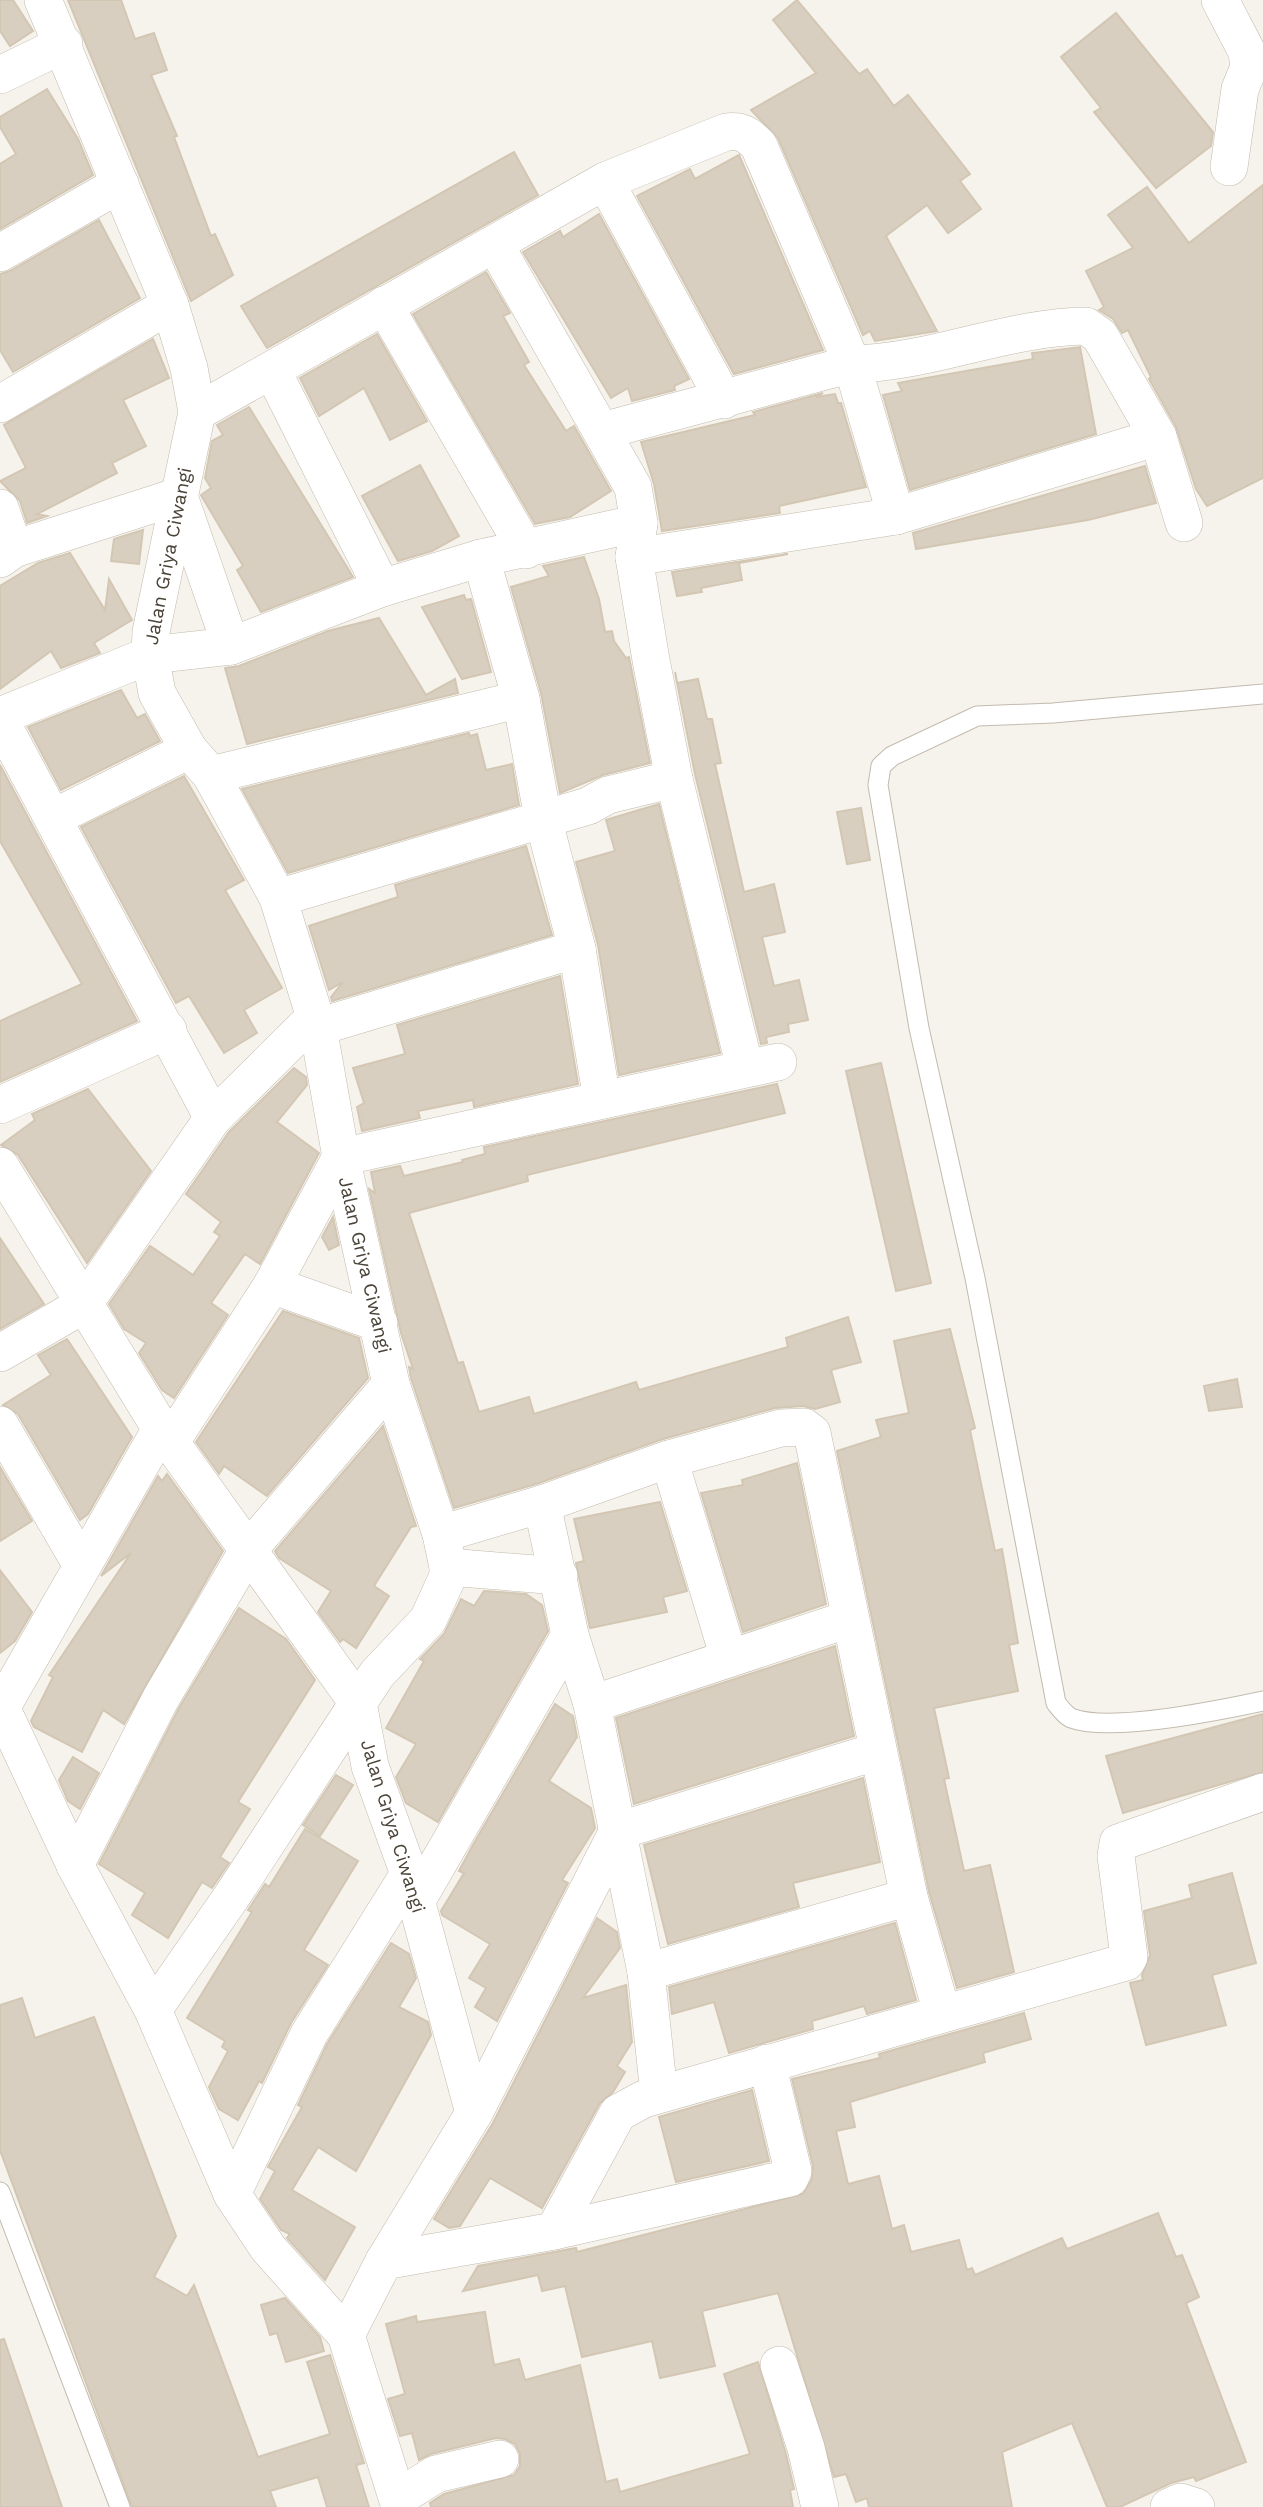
<svg xmlns="http://www.w3.org/2000/svg" width="1263" height="2507" font-family="'Work Sans',sans-serif">
	<rect width="100%" height="100%" fill="#f6f3ec"/>
	<!-- building -->
	<g fill="#d8cfc1" stroke="#d3c7b4" stroke-width="2">
		<path d="M0 0H13L33 31 10 46 0 31Z"/>
		<path d="M68 0H121L135 39 154 33 167 70 151 75 177 136 174 137 211 236 215 234 233 275 191 301Z"/>
		<path d="M797 0 859 74 867 69 894 106 908 95 970 174 960 181 981 209 948 233 927 205 886 236 937 331 875 341 870 331 863 335 778 138 751 110 816 73 773 20Z"/>
		<path d="M1116 13 1213 132 1211 146 1156 188 1094 112 1101 108 1061 57Z"/>
		<path d="M47 89 78 139 93 175 0 229V164L16 154 0 127V117Z"/>
		<path d="M514 152 538 195 267 348 241 306Z"/>
		<path d="M739 155 823 350 734 374 637 196 690 169 695 179Z"/>
		<path d="M1263 185V478L1207 506 1196 489 1176 427 1149 379 1151 377 1128 330 1122 333 1113 319 1099 310 1104 307 1086 271 1133 248 1108 215 1147 187 1189 243Z"/>
		<path d="M599 214 689 379 674 386 675 390 632 401 628 388 611 398 523 252 560 231 563 237Z"/>
		<path d="M99 220 140 298 13 372 0 350V274L10 271Z"/>
		<path d="M486 272 510 313 503 316 529 362 524 365 566 431 574 426 611 491 570 517 535 524 413 314Z"/>
		<path d="M377 334 427 421 390 440 364 388 319 416 300 378Z"/>
		<path d="M153 339 169 378 123 400 146 446 112 463 117 473 37 514 47 516 27 523 20 501 0 481 26 468 4 425Z"/>
		<path d="M1080 347 1096 434 910 490 883 395 902 391 898 383 1033 359 1032 353Z"/>
		<path d="M823 393 816 397 835 394 838 403H841L866 487 779 506 780 513 662 531 654 484 641 442 755 415 753 412Z"/>
		<path d="M249 407 353 577 261 612 237 570 243 566 201 495 211 488 205 478 212 441 223 435 217 425Z"/>
		<path d="M420 465 459 536 432 551 398 561 362 496Z"/>
		<path d="M1145 466 1156 503 1088 520 916 549 913 533Z"/>
		<path d="M143 530 139 564 111 561 114 539Z"/>
		<path d="M70 553 105 610 109 579 132 620 94 643 100 653 61 668 51 651 0 689V586L38 563Z"/>
		<path d="M788 554 739 563 742 580 701 588 702 592 677 596 672 572Z"/>
		<path d="M584 557 599 599 605 632 612 631 614 641 626 658 629 657 650 763 603 775 560 793 541 693 511 587 549 576 543 566Z"/>
		<path d="M464 595 466 600 471 599 491 672 462 679 422 607Z"/>
		<path d="M379 618 426 695 455 679 458 693 247 744 225 668 239 666 328 631Z"/>
		<path d="M675 672 677 683 698 679 707 719H712L721 763 715 764 744 892 774 884 785 932 762 937 774 986 799 980 808 1020 788 1024 789 1032 766 1037 767 1043 761 1044 695 774Z"/>
		<path d="M121 690 137 718 145 714 160 741 61 790 28 727Z"/>
		<path d="M469 733 470 736 477 734 486 770 512 764 519 805 288 873 242 789Z"/>
		<path d="M0 765 137 1021 0 1082V1021L82 984 0 841Z"/>
		<path d="M184 776 244 880 225 890 282 988 244 1010 257 1033 224 1053 189 996 176 1003 81 827Z"/>
		<path d="M659 804 720 1053 619 1075 598 945 576 862 615 851 606 820Z"/>
		<path d="M861 808 870 860 847 864 837 812Z"/>
		<path d="M526 846 552 935 332 1001 331 997 343 982 329 990 309 926 398 897 395 885Z"/>
		<path d="M560 976 578 1084 474 1107 473 1100 418 1111 420 1118 362 1131 357 1107 364 1103 353 1068 405 1054 397 1025Z"/>
		<path d="M881 1063 931 1283 896 1291 846 1071Z"/>
		<path d="M294 1068 306 1077 307 1085 277 1122 319 1153 260 1264 245 1254 211 1303 228 1315 174 1398 162 1390 139 1353 146 1343 124 1329 109 1304 150 1246 193 1275 220 1236 214 1232 221 1222 186 1194 229 1132Z"/>
		<path d="M777 1084 785 1113 527 1175 528 1181 409 1213 458 1363 463 1362 479 1412 529 1397 534 1414 636 1382 639 1390 788 1347 786 1338 848 1317 861 1362 831 1370 840 1402 815 1409 803 1406 775 1408 663 1439 536 1484 454 1508 411 1378 409 1367 413 1369 401 1333 369 1189 375 1193 371 1172 400 1166 404 1176 463 1162 462 1160 485 1154 484 1147Z"/>
		<path d="M88 1089 151 1171 87 1263 18 1155 1 1145 35 1120 32 1114Z"/>
		<path d="M333 1217 339 1245 329 1250 322 1237Z"/>
		<path d="M0 1238 44 1304 0 1329Z"/>
		<path d="M283 1311 359 1338 368 1378 267 1496 224 1466 219 1474 196 1442Z"/>
		<path d="M950 1329 975 1428 970 1430 995 1551 1002 1549 1018 1643 1009 1645 1018 1691 934 1708 949 1778 944 1779 964 1871 990 1865 1014 1972 957 1988 929 1892 837 1451 881 1437 876 1420 909 1413 894 1341Z"/>
		<path d="M67 1339 132 1437 88 1514 80 1520 18 1414 3 1405 51 1375 38 1355Z"/>
		<path d="M1237 1379 1242 1407 1209 1411 1204 1386Z"/>
		<path d="M383 1426 416 1526 411 1527 374 1586 389 1596 356 1648 343 1639 340 1642 318 1612 331 1591 279 1558 275 1551Z"/>
		<path d="M797 1463 826 1604 743 1632 701 1493 743 1485 742 1480Z"/>
		<path d="M0 1467 32 1521 0 1541Z"/>
		<path d="M167 1474 223 1551 124 1724 103 1710 82 1752 34 1727 31 1721 53 1677 49 1675 131 1553 101 1576 158 1476 162 1481Z"/>
		<path d="M660 1502 687 1591 663 1597 667 1612 590 1628 576 1563 584 1561 574 1519Z"/>
		<path d="M0 1570 32 1612 15 1641 0 1653Z"/>
		<path d="M484 1591 526 1594 542 1605 548 1631 438 1822 406 1803 396 1777 416 1744 386 1728 424 1661 420 1659 444 1634 461 1599 474 1606Z"/>
		<path d="M239 1608 286 1639 315 1680 238 1802 250 1809 220 1857 229 1863 212 1888 202 1882 168 1938 132 1915 145 1893 99 1864 179 1708Z"/>
		<path d="M835 1646 854 1736 634 1804 616 1718Z"/>
		<path d="M555 1704 573 1716 577 1737 549 1781 591 1808 595 1828 562 1880 568 1883 497 2021 475 2007 486 1988 469 1978 490 1944 442 1915 441 1911 464 1873 459 1871 474 1843Z"/>
		<path d="M1263 1714V1772L1123 1813 1106 1756Z"/>
		<path d="M73 1757 99 1773 80 1809 68 1801 59 1780Z"/>
		<path d="M336 1775 353 1785 320 1836 303 1825Z"/>
		<path d="M863 1778 880 1862 793 1883 799 1907 668 1944 644 1845Z"/>
		<path d="M305 1829 358 1861 304 1950 328 1965 291 2023 262 2083 259 2081 238 2120 219 2109 209 2087 228 2051 222 2047 225 2041 187 2018 252 1912 248 1910 265 1884 269 1887Z"/>
		<path d="M1232 1873 1256 1963 1212 1975 1226 2025 1146 2045 1130 1983 1143 1980 1142 1975 1150 1955 1144 1911 1192 1898 1189 1885Z"/>
		<path d="M597 1918 617 1932 620 1948 583 1998 626 1985 632 2042 617 2066 625 2072 613 2092 600 2103 542 2208 490 2178 460 2226 449 2228 434 2219 493 2123Z"/>
		<path d="M895 1923 916 2000 867 2014 864 2006 812 2021 813 2029 729 2053 714 2002 672 2014 669 1987Z"/>
		<path d="M391 1943 409 1954 416 1978 399 2007 428 2022 431 2035 356 2171 318 2147 292 2190 355 2227 325 2280 287 2238 290 2234 281 2230 260 2199 275 2171 268 2167 302 2107 298 2105 327 2044Z"/>
		<path d="M22 1998 35 2038 94 2017 176 2236 154 2277 187 2296 194 2285 258 2457 330 2434 307 2362 330 2355 364 2463 356 2465 369 2507H327L318 2477 270 2491 276 2507H132L0 2150V2005Z"/>
		<path d="M1024 2013 1031 2039 983 2053 985 2062 850 2102 855 2127 836 2131 848 2184 879 2176 892 2229 904 2225 911 2252 959 2240 967 2270 972 2268 975 2275 1062 2238 1067 2249 1158 2213 1176 2257 1182 2255 1199 2297 1186 2303 1246 2462 1196 2481 1194 2477 1171 2483 1120 2507H1107L1072 2423 1002 2452 1012 2507H869L867 2498 856 2502 846 2474 834 2477 778 2293 702 2311 715 2366 660 2378 652 2341 582 2357 565 2286 542 2291 538 2275 463 2291 478 2266 576 2248 577 2252 803 2194 812 2179 813 2166 792 2079 880 2058 879 2054Z"/>
		<path d="M752 2090 769 2161 676 2182 659 2117Z"/>
		<path d="M285 2298 320 2337 324 2351 286 2362 277 2333 270 2335 261 2305Z"/>
		<path d="M485 2312 494 2365 519 2359 525 2380 580 2365 606 2482 617 2479 620 2492 750 2454 724 2374 758 2362 786 2454 794 2489 790 2490 793 2507H431L430 2503 444 2494 514 2475 520 2466V2454L515 2444 505 2439 496 2438 431 2454 419 2460 412 2433 400 2436 388 2399 405 2394 386 2324 416 2316 417 2322Z"/>
		<path d="M4 2339 62 2507H0V2340Z"/>
	</g>
	<g fill="none" stroke-linecap="round" stroke-linejoin="round">
		<defs>
			<g id="service">
				<path d="M1263 694 1053 713 977 716 892 756 881 766 878 785 919 1028 975 1278 1056 1703C1060 1708 1065 1715 1071 1718 1110 1733 1221 1710 1263 1701"/>
				<path d="M0 2192 120 2507"/>
			</g>
			<g id="minor">
				<path d="M43 0 170 305 189 368 197 412 151 632 150 655 157 693 189 750 211 775 278 898 318 1027 341 1157 391 1384 441 1534 448 1567V1576L428 1620 377 1674 358 1703 370 1766 409 1874 474 2113 384 2261 346 2335 400 2507"/>
				<path d="M1220 0 1247 52 1249 67 1240 89 1229 167"/>
				<path d="M0 75 64 44"/>
				<path d="M605 181 724 400"/>
				<path d="M495 245 633 487 639 523 634 557 651 660 674 779 745 1068"/>
				<path d="M0 253 120 184"/>
				<path d="M384 305 526 550"/>
				<path d="M273 372 382 588"/>
				<path d="M0 404 170 305"/>
				<path d="M197 412 605 181 726 132C742 130 749 135 759 146L852 364 896 516"/>
				<path d="M602 431 852 364C931 363 1006 327 1086 326L1100 336 1158 437 1184 523"/>
				<path d="M0 508 14 549"/>
				<path d="M634 557 896 516 1158 437"/>
				<path d="M481 558 521 699 543 818 577 949 602 1100"/>
				<path d="M0 559 14 549 179 496 231 646"/>
				<path d="M0 716 150 655 231 646 382 588 481 558 639 523"/>
				<path d="M0 720 213 1118"/>
				<path d="M211 775 521 699"/>
				<path d="M53 818 189 750"/>
				<path d="M278 898 588 806 608 795 674 779"/>
				<path d="M318 1027 577 949"/>
				<path d="M0 1105 168 1030"/>
				<path d="M0 1166 161 1429 358 1703 232 1896 153 2010"/>
				<path d="M272 1285 379 1323"/>
				<path d="M0 1353 83 1305 213 1118 315 1017"/>
				<path d="M0 1425 81 1564"/>
				<path d="M170 1443 272 1285 341 1157 778 1062"/>
				<path d="M669 1459 729 1658"/>
				<path d="M542 1504 570 1635 592 1704 646 1972 659 2094"/>
				<path d="M441 1534 542 1504 669 1459 781 1428 804 1427 812 1433 909 1897 942 2013"/>
				<path d="M448 1567 559 1576"/>
				<path d="M592 1704 849 1619"/>
				<path d="M0 1705 75 1865 153 2010 232 2194 268 2248 346 2335"/>
				<path d="M1 1708 161 1429"/>
				<path d="M75 1865 161 1698 249 1549 391 1384"/>
				<path d="M417 1900 570 1635"/>
				<path d="M646 1972 909 1897"/>
				<path d="M474 2113 618 1831 878 1751"/>
				<path d="M232 2194 309 2034 409 1874"/>
				<path d="M554 2231 618 2113 644 2099 1126 1962 1129 1957 1116 1856 1118 1843 1263 1792"/>
				<path d="M384 2261 554 2231 790 2178 793 2171 767 2063"/>
				<path d="M779 2365 806 2448 820 2507"/>
				<path d="M398 2498 436 2474 500 2459"/>
				<path d="M1169 2507 1180 2502 1196 2507"/>
			</g>
		</defs>
		<!-- service casing -->
		<use href="#service" stroke="#c2bbae" stroke-width="21"/>
		<!-- minor casing -->
		<use href="#minor" stroke="#c2bbae" stroke-width="38"/>
		<!-- service -->
		<use href="#service" stroke="#fff" stroke-width="19"/>
		<!-- minor -->
		<use href="#minor" stroke="#fff" stroke-width="37"/>
	</g>
	<g text-anchor="middle" dominant-baseline="central" stroke-width="6" stroke-linejoin="round" paint-order="stroke">
		<!-- street labels -->
		<g font-size="19" fill="#4b4439" stroke="#fff">
			<text transform="translate(168 556) rotate(-79)">Jalan Griya Ciwangi</text>
			<text transform="translate(365 1265) rotate(77)">Jalan Griya Ciwangi</text>
			<text transform="translate(393 1826) rotate(73)">Jalan Griya Ciwangi</text>
		</g>
	</g>
</svg>
